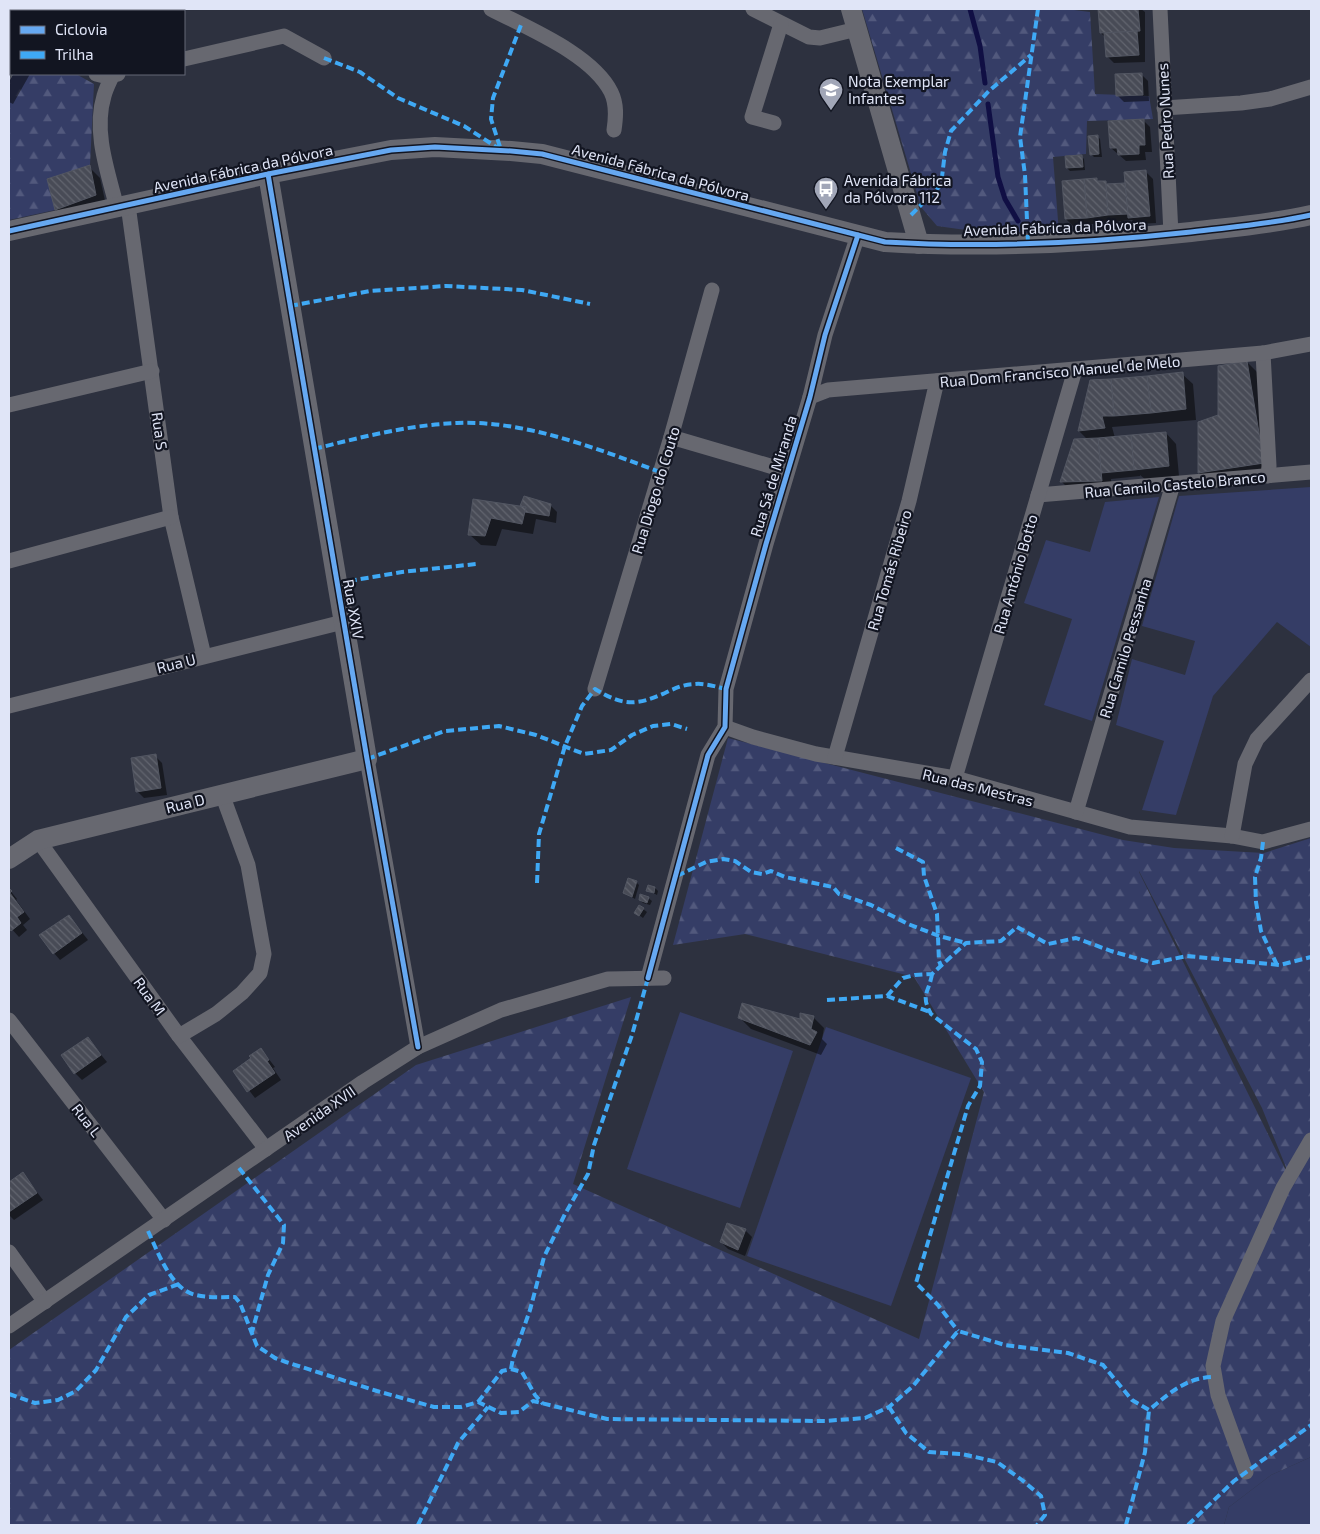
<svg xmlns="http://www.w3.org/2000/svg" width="1320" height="1534" font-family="'Exo 2',sans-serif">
	<defs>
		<pattern id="forest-firs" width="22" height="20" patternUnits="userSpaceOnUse" patternTransform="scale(1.25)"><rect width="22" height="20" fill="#353d66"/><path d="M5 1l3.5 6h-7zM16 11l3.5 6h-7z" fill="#52597d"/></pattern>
		<pattern id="building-back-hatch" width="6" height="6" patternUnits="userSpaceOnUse" patternTransform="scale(1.25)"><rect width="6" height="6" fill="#484b56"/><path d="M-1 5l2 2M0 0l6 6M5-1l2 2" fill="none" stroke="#62656f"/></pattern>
	</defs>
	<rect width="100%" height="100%" fill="#2d313f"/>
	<!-- green -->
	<g fill="#353d66">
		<path d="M1311 487V647L1277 622 1213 696 1176 815 1142 810 1164 741 1116 725 1132 659 1185 675 1195 641 1142 626 1179 496Z"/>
		<path d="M1159 497 1092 721 1044 705 1072 619 1024 603 1046 540 1090 552 1105 502Z"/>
		<path d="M680 1012 793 1051 740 1208 627 1169Z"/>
		<path d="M826 1027 971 1078 891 1306 747 1256Z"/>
		<path d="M1311 1457V1525H1224L1229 1507 1271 1475Z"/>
	</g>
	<!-- forest -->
	<g fill="url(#forest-firs)" fill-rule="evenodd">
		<path d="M862 9H1066L1090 12 1095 94 1149 96 1153 119 1087 121 1086 154 1053 157 1059 233 973 231 937 226 921 207Z"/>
		<path d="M13 74H76L94 84 90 165 48 179 55 210 9 220V81Z"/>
		<path d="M728 738 1123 840 1174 848 1264 853 1311 838V1457L1271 1475 1229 1507 1224 1525H9V1350L416 1065 631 997 573 1184 919 1339 984 1092 914 977 745 934 673 945ZM1139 871 1262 1108 1294 1187 1139 872Z"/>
	</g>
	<!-- shadow -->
	<g fill="#0007">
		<path d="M1100 9H1141L1145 12V62L1114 63 1107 56 1106 38 1101 33Z"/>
		<path d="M9 38 11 40V74H30L13 104 9 102Z"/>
		<path d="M1141 74 1148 81 1149 101 1124 102 1117 95Z"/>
		<path d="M1143 120 1150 127 1152 152H1145L1146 160 1126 161 1111 148Z"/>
		<path d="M1097 136 1100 139 1102 157H1094L1091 154Z"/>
		<path d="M1081 156 1084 159 1085 170 1070 171 1067 168Z"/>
		<path d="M89 167 100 178 106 205 67 220 56 210Z"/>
		<path d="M1146 172 1153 179 1156 223 1136 224 1132 220 1073 226 1066 219 1096 179 1099 182H1105L1108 185 1127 184Z"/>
		<path d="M1247 362 1262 377 1277 477 1214 487 1199 473 1219 416Z"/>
		<path d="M1182 374 1193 384 1196 420 1112 427 1115 438 1166 433 1176 444 1179 476 1146 480 1140 475V476L1111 479 1112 491 1072 492 1061 481 1088 440 1079 431 1091 381Z"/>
		<path d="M474 501 524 508 522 505H550L557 512 556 523 536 519 533 534 502 529 496 546 481 545 470 535Z"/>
		<path d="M155 756 162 763 167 795 144 798 137 791Z"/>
		<path d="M636 882 639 885 635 899 624 892Z"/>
		<path d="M655 888 658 891 657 895 648 890Z"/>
		<path d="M9 889 17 899 16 900 30 919 23 925 27 930 19 937 9 926Z"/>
		<path d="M648 898 652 901 650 905 643 903 640 900Z"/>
		<path d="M639 906 647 912 643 918 639 915Z"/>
		<path d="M69 916 88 940 60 960 54 953Z"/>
		<path d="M813 1017 824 1028 822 1039 827 1044 821 1055 751 1029 740 1018 802 1020Z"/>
		<path d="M88 1039 107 1062 82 1080 75 1073Z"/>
		<path d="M261 1049 275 1067 273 1068 281 1080 255 1098 234 1071 253 1058Z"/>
		<path d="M23 1174 43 1200 14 1220 9 1215V1184Z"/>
		<path d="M745 1230 752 1237 745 1256 728 1249 721 1242Z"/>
	</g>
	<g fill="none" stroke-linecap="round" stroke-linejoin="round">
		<!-- stream -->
		<g stroke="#100f44" stroke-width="5">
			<path d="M970 9 980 46 985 83"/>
			<path d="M988 104 998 177 1005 199 1018 221"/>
			<path d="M1032 228 1043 234"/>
		</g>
	</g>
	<!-- building -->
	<g fill="url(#building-back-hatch)" stroke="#525662">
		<path d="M1098 9H1138L1140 31 1100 33Z"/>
		<path d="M1137 31 1139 55 1106 57 1104 33Z"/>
		<path d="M9 37 11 38V74H13L9 81Z"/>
		<path d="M1142 73 1143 95 1116 96 1115 74Z"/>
		<path d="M1144 119 1145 145H1139V154L1118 155 1117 148H1110L1108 121Z"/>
		<path d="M1098 135 1099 154 1090 155 1088 136Z"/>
		<path d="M1082 155 1083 167 1066 168 1065 156Z"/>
		<path d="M90 165 96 195 55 210 47 179Z"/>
		<path d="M1146 170 1150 216 1128 218 1124 172Z"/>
		<path d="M1097 178V181H1106L1108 215 1087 218 1084 179Z"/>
		<path d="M1084 179 1087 218 1065 219 1062 181Z"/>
		<path d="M1125 183 1128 214 1108 215 1106 184Z"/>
		<path d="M1247 361 1264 463 1198 473V422L1218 415V366Z"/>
		<path d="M1183 372 1186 409 1151 413 1147 376Z"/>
		<path d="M1147 376 1151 413 1114 416 1111 379Z"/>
		<path d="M1111 379 1114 416H1102L1105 428 1078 431 1090 380Z"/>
		<path d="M1166 432 1169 466 1134 470 1131 435Z"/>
		<path d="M1131 435 1134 470 1101 473 1098 438Z"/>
		<path d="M1098 438 1102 481 1060 482 1074 439Z"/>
		<path d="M524 496 551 504 549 516 525 512 526 507 520 506Z"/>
		<path d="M473 499 526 507 522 524 491 518 485 536 468 535Z"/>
		<path d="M156 754 161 788 136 792 131 758Z"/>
		<path d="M628 878 637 881 632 897 623 893Z"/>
		<path d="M648 885 655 887 654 893 646 891Z"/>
		<path d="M9 888 12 891 10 893 24 912 17 917 21 923 11 931 9 928Z"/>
		<path d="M640 894 649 897 647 903 639 900Z"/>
		<path d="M639 905 644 908 639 916 634 913Z"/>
		<path d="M69 915 82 933 53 954 39 935Z"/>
		<path d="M742 1003 800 1019V1013L814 1016 811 1029 817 1032 810 1045 738 1018Z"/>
		<path d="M88 1037 101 1055 74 1074 61 1055Z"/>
		<path d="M261 1048 269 1060 267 1061 275 1073 247 1092 233 1071 251 1058 249 1056Z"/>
		<path d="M23 1172 37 1193 9 1212V1182Z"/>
		<path d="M727 1223 746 1229 738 1250 720 1242Z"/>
	</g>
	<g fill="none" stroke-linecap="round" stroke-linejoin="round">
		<!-- minor -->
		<g stroke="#676870" stroke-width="15">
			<path d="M491 9C527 28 592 54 611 92 617 104 616 117 614 130"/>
			<path d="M753 9 809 37 820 38 857 29"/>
			<path d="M1160 9 1171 234"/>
			<path d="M147 11 148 9"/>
			<path d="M9 27 11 29"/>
			<path d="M184 59 284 36 324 58"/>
			<path d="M96 74 104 76 118 74"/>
			<path d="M113 74C110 81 106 88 104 96 93 132 108 172 117 208"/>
			<path d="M1164 108 1241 103 1270 99 1311 87"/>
			<path d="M774 123 752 117 781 24"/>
			<path d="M128 205 171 517 204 656"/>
			<path d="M1263 353 1269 466 1268 476"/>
			<path d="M810 397 828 390 1263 353 1311 344"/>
			<path d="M9 405 152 371"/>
			<path d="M671 437 787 471"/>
			<path d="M1038 495 1311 472"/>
			<path d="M9 561 171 517"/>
			<path d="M595 689 671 437 712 290"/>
			<path d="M9 706 343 622"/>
			<path d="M725 727 753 737 816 754 955 778 1130 827 1232 836 1263 842 1311 829"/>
			<path d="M835 757 909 501 937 381"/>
			<path d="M367 759 418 1047"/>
			<path d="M955 778 1075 370"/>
			<path d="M1076 812 1173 484"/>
			<path d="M1232 836 1245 764 1257 739 1311 680"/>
			<path d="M38 840 179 1036 266 1149"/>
			<path d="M648 978 708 755 725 727 726 689 766 544 810 397 825 335 858 235"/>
			<path d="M9 1020 164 1220"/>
			<path d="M179 1036 216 1014 242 993 260 973 264 954 248 865 222 794"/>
			<path d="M9 1252 45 1302"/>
			<path d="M9 1326 363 1082 418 1047 501 1010 608 979 664 978"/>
			<path d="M1246 1472 1218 1395 1213 1366 1223 1321 1283 1188 1311 1140"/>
		</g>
		<!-- tertiary -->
		<g stroke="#676870" stroke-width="20">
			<path d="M851 9 919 244"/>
			<path d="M9 231 268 174 391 150 435 147 511 151 542 154 885 242C986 248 1090 243 1191 232 1231 227 1272 224 1311 215"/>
			<path d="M9 859 38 840 367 759 268 174"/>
		</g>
		<!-- quiet -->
		<g stroke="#3fa9f5" stroke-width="4" stroke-dasharray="8 4" stroke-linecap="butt">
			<path d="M324 58 360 72 398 98 464 126 501 150 491 119 493 98 521 25"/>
			<path d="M911 215 941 185 945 152 951 131 989 91 1031 55"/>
			<path d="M1028 243 1025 175 1020 137 1038 9"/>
			<path d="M290 306 370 291 446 286 522 290 590 304"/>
			<path d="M314 449C362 437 408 425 457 423 525 420 598 449 660 472"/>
			<path d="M337 583 402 572 476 564"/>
			<path d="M367 759 445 731 499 726 536 735 584 754 611 750 632 735 653 726 671 724 687 729"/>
			<path d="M1263 842 1261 858 1255 877 1256 902 1261 931 1277 965"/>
			<path d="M896 848 923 862 924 876 937 914 939 961 941 966"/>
			<path d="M677 876 706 862 723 859 735 861 751 872 762 874 771 871 785 877 833 887 839 894 871 905 908 924 939 936 966 943"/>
			<path d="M537 883 539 834 565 746 582 706 595 689C623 706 636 706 665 693 675 688 685 684 695 684 705 683 717 687 726 689"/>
			<path d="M932 974C929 993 920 994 931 1014L976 1049 982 1062 980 1086 968 1106 916 1283 938 1305 958 1331"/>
			<path d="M887 996 930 1012"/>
			<path d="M827 1000 887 996 903 978 915 975 932 974 966 943 1001 941 1017 927 1048 944 1076 938 1111 951 1153 963 1187 956 1280 965 1311 957"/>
			<path d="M239 1168 284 1225 283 1243 268 1275 252 1332"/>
			<path d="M148 1231C158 1252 171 1290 196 1295 208 1298 222 1297 235 1297L240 1303 257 1346 275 1358 286 1362 377 1391 434 1407H461L478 1402 501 1413 519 1412 533 1401 607 1419 825 1421 865 1418 889 1407 913 1386 958 1331 1005 1345 1068 1353 1103 1365 1132 1400 1149 1410C1170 1393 1186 1377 1215 1377"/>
			<path d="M511 1369 513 1358 530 1310 544 1257 565 1214 588 1174 594 1145 632 1035 648 978"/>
			<path d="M9 1394 35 1403 58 1400 76 1391 96 1370 126 1317 149 1295 179 1284"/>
			<path d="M478 1402 502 1371 511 1369 522 1372 535 1395 543 1404"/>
			<path d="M889 1407 906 1433 929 1452 962 1454 997 1462 1022 1480 1041 1496 1045 1515 1037 1525"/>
			<path d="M418 1525 458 1443 488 1407"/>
			<path d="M1126 1525 1145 1452 1149 1410"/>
			<path d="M1188 1525 1234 1481 1311 1425"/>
		</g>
		<defs>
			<g id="cycleway">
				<path d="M268 174 367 759 418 1047"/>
				<path d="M9 231 268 174 391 150 435 147 511 151 542 154 885 242C986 248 1090 243 1191 232 1231 227 1272 224 1311 215"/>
				<path d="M648 978 708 755 725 727 726 689 766 544 810 397 825 335 858 235"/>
			</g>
		</defs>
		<!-- cycleway casing -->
		<use href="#cycleway" stroke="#121521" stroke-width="8"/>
		<!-- cycleway -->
		<use href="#cycleway" stroke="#66a8f1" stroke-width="5"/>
	</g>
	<!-- icons -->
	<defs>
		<symbol id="school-pin" viewBox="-11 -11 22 30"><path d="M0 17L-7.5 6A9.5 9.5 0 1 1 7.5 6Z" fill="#a1a6b7" stroke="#121521"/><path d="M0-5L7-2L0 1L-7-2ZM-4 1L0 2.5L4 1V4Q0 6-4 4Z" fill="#fff"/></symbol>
		<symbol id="bus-pin" viewBox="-11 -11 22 30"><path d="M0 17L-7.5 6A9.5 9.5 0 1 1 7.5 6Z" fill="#a1a6b7" stroke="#121521"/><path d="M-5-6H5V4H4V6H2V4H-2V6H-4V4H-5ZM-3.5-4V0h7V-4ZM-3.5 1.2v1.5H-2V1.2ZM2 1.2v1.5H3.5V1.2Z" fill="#fff"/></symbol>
	</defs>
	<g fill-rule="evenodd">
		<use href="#school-pin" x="817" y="76" width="28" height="38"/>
		<use href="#bus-pin" x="812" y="175" width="28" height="38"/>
	</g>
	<g text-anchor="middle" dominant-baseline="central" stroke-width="4.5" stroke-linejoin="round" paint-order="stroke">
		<!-- poi labels -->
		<g font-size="15" fill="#e0e5f7" stroke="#121521" text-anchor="start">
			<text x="848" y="81">Nota Exemplar<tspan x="848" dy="17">Infantes</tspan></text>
			<text x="844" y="180">Avenida Fábrica<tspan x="844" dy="17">da Pólvora 112</tspan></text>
		</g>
		<!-- street labels -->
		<g font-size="15" fill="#e0e5f7" stroke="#121521">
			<text transform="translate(1165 121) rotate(-93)">Rua Pedro Nunes</text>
			<text transform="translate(243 168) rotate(-12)">Avenida Fábrica da Pólvora</text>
			<text transform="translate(661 172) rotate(15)">Avenida Fábrica da Pólvora</text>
			<text transform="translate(1055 227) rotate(-2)">Avenida Fábrica da Pólvora</text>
			<text transform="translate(1060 371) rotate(-5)">Rua Dom Francisco Manuel de Melo</text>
			<text transform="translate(160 431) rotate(82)">Rua S</text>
			<text transform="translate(773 476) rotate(-73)">Rua Sá de Miranda</text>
			<text transform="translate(1175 484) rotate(-5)">Rua Camilo Castelo Branco</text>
			<text transform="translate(655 490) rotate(-73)">Rua Diogo do Couto</text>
			<text transform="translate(889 570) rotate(-74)">Rua Tomás Ribeiro</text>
			<text transform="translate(1015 574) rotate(-74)">Rua António Botto</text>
			<text transform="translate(354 609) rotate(80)">Rua XXIV</text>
			<text transform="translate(1125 648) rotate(-73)">Rua Camilo Pessanha</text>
			<text transform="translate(176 663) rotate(-14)">Rua U</text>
			<text transform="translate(978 787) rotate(14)">Rua das Mestras</text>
			<text transform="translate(185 803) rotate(-14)">Rua D</text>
			<text transform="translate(150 996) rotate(54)">Rua M</text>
			<text transform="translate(319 1113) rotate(-35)">Avenida XVII</text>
			<text transform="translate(87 1120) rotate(52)">Rua L</text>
		</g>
	</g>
	<!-- border -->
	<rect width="1320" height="1534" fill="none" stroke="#e0e5f7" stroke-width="20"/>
	<!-- legend -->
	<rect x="10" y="10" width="175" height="65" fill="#121521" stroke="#646877"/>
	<rect x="20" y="26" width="25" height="8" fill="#66a8f1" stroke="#646877"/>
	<text x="55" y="35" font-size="15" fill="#e0e5f7">Ciclovia</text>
	<rect x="20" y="51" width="25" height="8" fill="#3fa9f5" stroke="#646877"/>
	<text x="55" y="60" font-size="15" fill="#e0e5f7">Trilha</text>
</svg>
